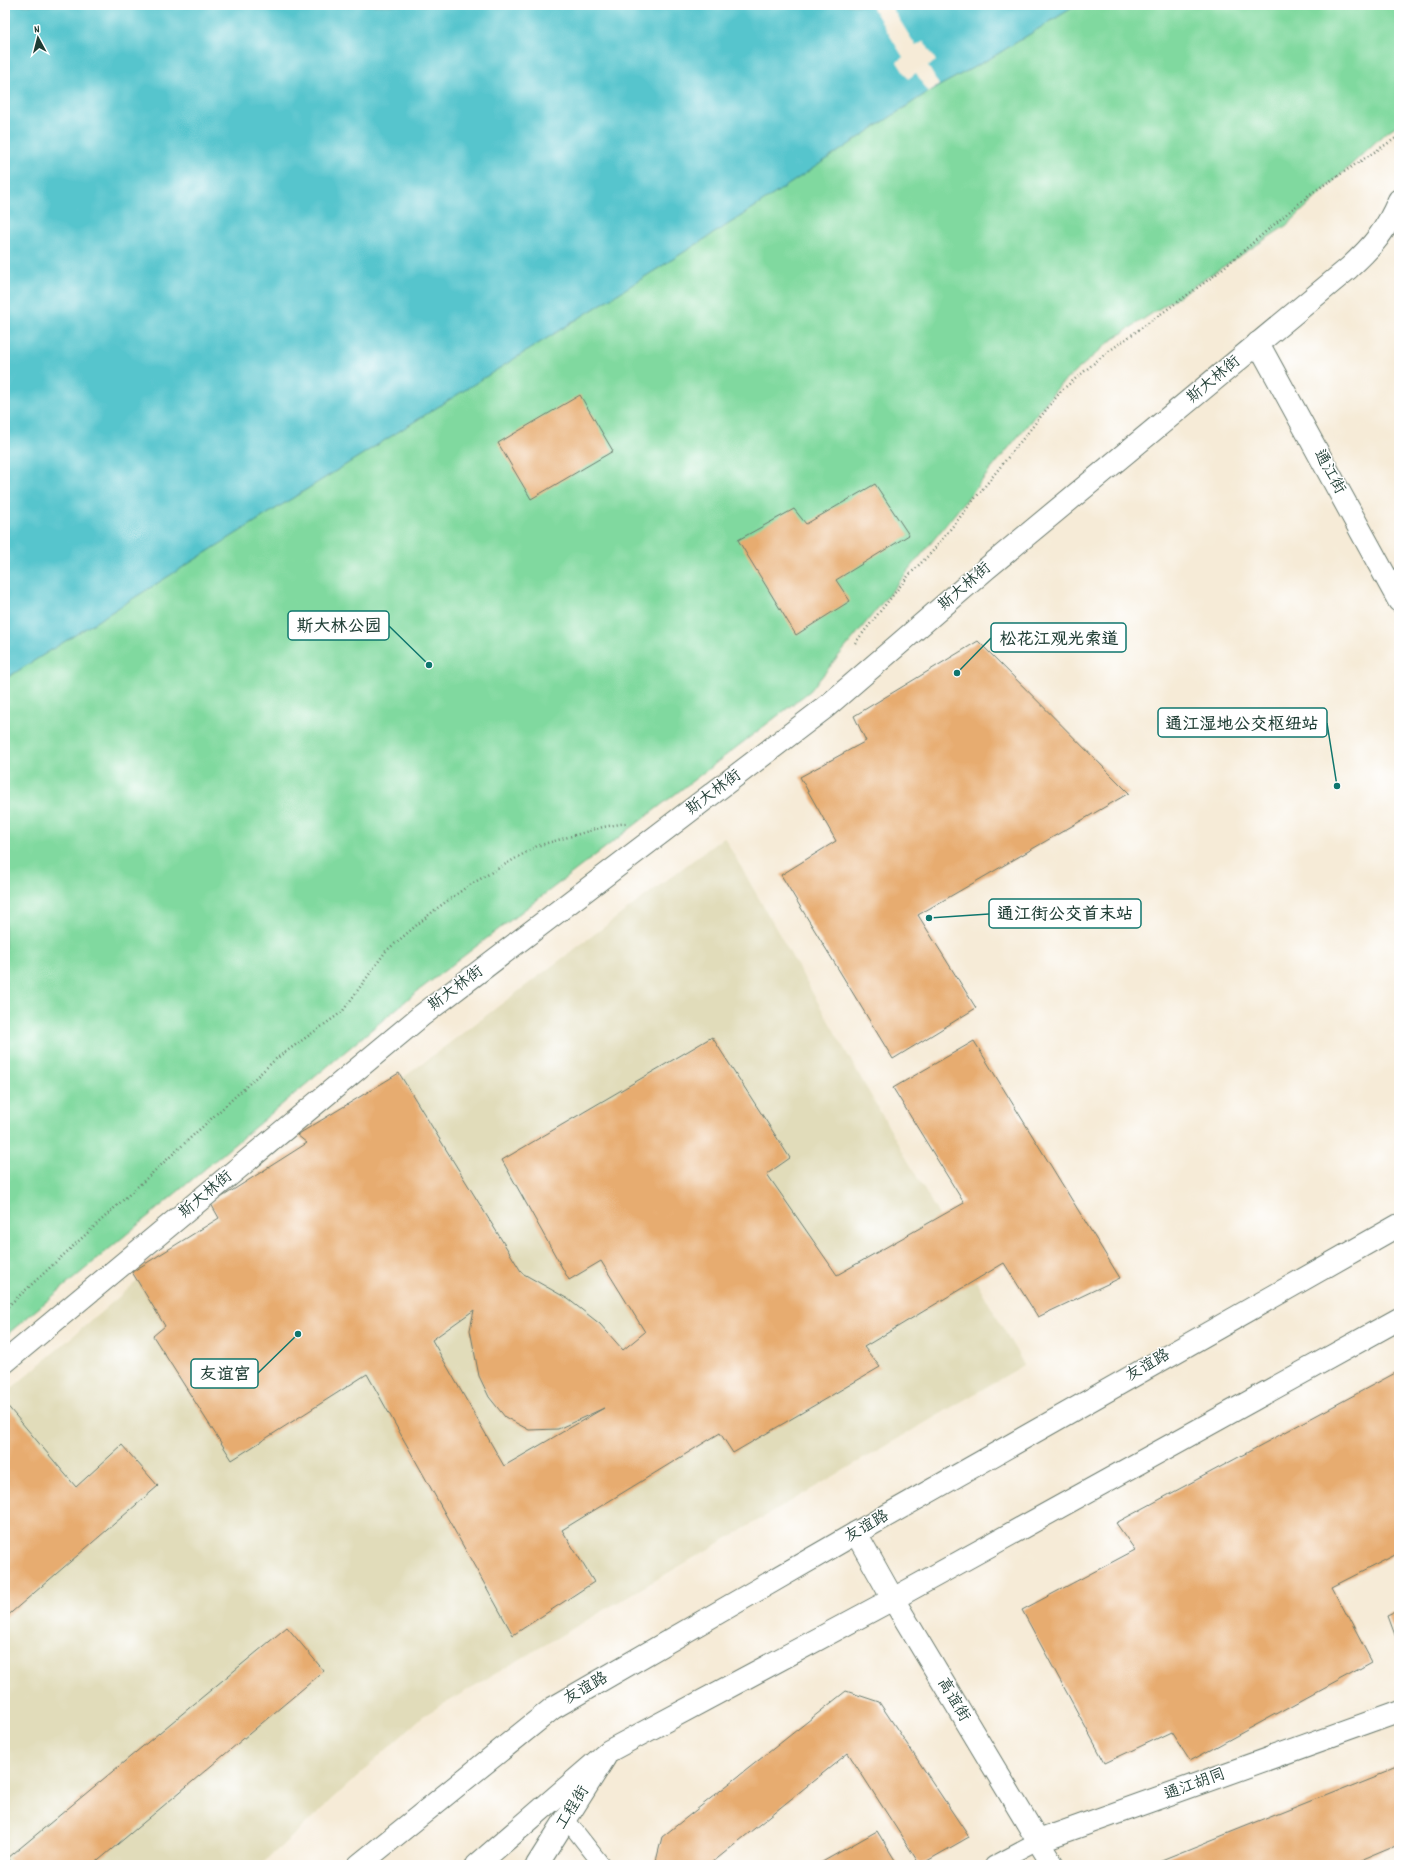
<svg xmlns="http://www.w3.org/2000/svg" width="1404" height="1870" font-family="Dekko,'LXGW WenKai TC',sans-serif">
	<rect width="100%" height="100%" fill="#fff"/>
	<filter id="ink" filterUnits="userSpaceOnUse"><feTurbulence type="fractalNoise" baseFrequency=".025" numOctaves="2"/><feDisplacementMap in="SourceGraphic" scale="8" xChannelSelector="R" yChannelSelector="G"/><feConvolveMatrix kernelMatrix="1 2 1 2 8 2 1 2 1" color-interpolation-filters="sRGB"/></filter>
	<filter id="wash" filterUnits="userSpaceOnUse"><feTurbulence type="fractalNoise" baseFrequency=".012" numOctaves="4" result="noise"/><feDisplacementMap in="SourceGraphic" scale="16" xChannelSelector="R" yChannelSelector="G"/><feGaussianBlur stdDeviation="0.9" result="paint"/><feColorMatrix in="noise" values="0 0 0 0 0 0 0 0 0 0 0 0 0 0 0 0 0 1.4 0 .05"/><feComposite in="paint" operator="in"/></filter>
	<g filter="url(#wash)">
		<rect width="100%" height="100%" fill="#f6ebd7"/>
		<!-- built -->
		<path fill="#e1dcba" d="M724 837 1024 1365 423 1716 261 1865H5V1394L175 1249Z"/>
		<!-- green -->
		<path fill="#80d99f" stroke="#508b6a" d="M1077 5H1399V124L1385 133 1287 225 1113 339 1060 385 810 691 414 994 5 1336V679L735 220 928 92 991 58Z"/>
		<!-- water -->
		<path fill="#57c5cd" stroke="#3b8180" d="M5 5H1077L991 58 928 92 735 220 5 679Z"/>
		<!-- pier -->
		<path fill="#f6ebd7" d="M871 5H890L916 46 924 41 936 61 928 66 939 85 928 92 916 73 908 79 897 62 903 57Z"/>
		<g id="blocks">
			<!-- building -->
			<g fill="#e7ac70" fill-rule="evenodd">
				<path d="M580 395 613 451 531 499 498 443Z"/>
				<path d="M875 484 909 535 836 580 850 601 796 635 738 540 794 509 806 524Z"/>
				<path d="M978 641 1129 793 918 915 976 1008 893 1059 781 875 836 841 800 777 866 741 854 716Z"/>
				<path d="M712 1037 790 1158 767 1174 837 1275 964 1203 893 1088 974 1041 1120 1278 1038 1317 1004 1263 864 1347 880 1367 733 1453 720 1433 562 1530 594 1582 513 1635 367 1374 232 1460 153 1336 165 1326 132 1272 219 1218 211 1204 307 1143 297 1135 399 1073 522 1273 568 1299 600 1324 623 1350 645 1332 601 1261 569 1280 502 1160ZM474 1310 470 1330 479 1376 489 1397 505 1417 529 1430 558 1429 604 1408 504 1466 432 1340Z"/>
				<path d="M1399 1371V1553L1332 1587 1372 1662 1190 1761 1171 1732 1105 1763 1022 1610 1135 1550 1116 1523Z"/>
				<path d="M5 1403 76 1487 122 1445 158 1486 5 1618Z"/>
				<path d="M1399 1610V1645L1388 1615Z"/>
				<path d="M287 1627 324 1671 93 1865H13L8 1858Z"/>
				<path d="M846 1691 879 1702 969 1837 920 1865 848 1753 713 1862 715 1865H655L662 1837Z"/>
				<path d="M1399 1765V1844L1349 1865H1149Z"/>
				<path d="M877 1831 898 1865H817Z"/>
			</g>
		</g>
	</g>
	<g filter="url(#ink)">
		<use href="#blocks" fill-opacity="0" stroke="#6a7a6d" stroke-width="1"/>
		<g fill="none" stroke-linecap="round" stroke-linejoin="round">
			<defs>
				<g id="service">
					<path d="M566 1819 602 1865"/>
					<path d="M993 1865 1038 1841"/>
				</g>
				<g id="minor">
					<path d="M1258 343 1399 601"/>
					<path d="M856 1533 893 1599 1038 1841 1399 1712"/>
				</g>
				<g id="tertiary">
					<path d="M5 1362 421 1016 826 707 986 569 1349 268C1373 246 1386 231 1399 200"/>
					<path d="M1038 1841 1053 1865"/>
					<path d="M537 1865 605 1757"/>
				</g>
				<g id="trunk">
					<path d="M359 1865 553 1708 856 1533 1399 1225"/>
					<path d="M477 1865 609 1751 893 1599 1399 1319"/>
				</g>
			</defs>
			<!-- service casing -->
			<use href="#service" stroke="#6a7a6d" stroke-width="18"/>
			<!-- minor casing -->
			<use href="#minor" stroke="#6a7a6d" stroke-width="24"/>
			<!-- tertiary casing -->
			<use href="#tertiary" stroke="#6a7a6d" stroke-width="24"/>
			<!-- trunk casing -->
			<use href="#trunk" stroke="#6a7a6d" stroke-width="24"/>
			<!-- path -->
			<g stroke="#6a7a6d" stroke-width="2.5" stroke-dasharray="1 3" stroke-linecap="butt">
				<path d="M855 643 909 575 932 552 1062 390 1105 354 1215 275 1310 194 1399 136"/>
				<path d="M5 1309 277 1058 342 1012 386 951 436 909 468 886 537 846 603 827 626 823"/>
			</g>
			<!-- service -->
			<use href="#service" stroke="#fff" stroke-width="16"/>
			<!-- minor -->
			<use href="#minor" stroke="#fff" stroke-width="22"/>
			<!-- tertiary -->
			<use href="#tertiary" stroke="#fff" stroke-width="22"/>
			<!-- trunk -->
			<use href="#trunk" stroke="#fff" stroke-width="22"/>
		</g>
	</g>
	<g text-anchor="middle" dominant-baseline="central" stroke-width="3" stroke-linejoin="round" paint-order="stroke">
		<!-- street labels -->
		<g font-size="16" fill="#1f3d34" stroke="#fff">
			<text transform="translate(1214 380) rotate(-40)">斯大林街</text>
			<text transform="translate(1329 472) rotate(61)">通江街</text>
			<text transform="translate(965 587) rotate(-41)">斯大林街</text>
			<text transform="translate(714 793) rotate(-37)">斯大林街</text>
			<text transform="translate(456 989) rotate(-37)">斯大林街</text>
			<text transform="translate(206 1195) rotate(-40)">斯大林街</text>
			<text transform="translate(1148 1366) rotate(-30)">友谊路</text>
			<text transform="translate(867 1527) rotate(-30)">友谊路</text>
			<text transform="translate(586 1689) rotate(-30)">友谊路</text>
			<text transform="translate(953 1700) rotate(59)">高谊街</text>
			<text transform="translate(1195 1785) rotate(-20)">通江胡同</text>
			<text transform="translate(573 1808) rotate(-58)">工程街</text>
		</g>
	</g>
	<!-- callouts -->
	<path fill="none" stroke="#0f766e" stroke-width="1.5" d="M429 665L389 626M957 673L991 638M1337 786L1327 723M929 918L989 914M298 1334L258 1373"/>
	<g fill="#0f766e" stroke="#fff" stroke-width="1.5">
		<circle cx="429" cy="665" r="4"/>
		<circle cx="957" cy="673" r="4"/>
		<circle cx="1337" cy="786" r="4"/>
		<circle cx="929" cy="918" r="4"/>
		<circle cx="298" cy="1334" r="4"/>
	</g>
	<g fill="#fff" stroke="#0f766e" stroke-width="1.5">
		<rect x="288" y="611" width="101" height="29" rx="4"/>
		<rect x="991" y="623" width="135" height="29" rx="4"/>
		<rect x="1158" y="708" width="169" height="29" rx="4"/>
		<rect x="989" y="899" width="152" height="29" rx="4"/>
		<rect x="191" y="1359" width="67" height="29" rx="4"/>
	</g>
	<g font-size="17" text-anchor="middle" font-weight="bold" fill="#1f3d34">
		<text x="339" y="631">斯大林公园</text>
		<text x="1059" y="644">松花江观光索道</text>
		<text x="1242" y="729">通江湿地公交枢纽站</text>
		<text x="1065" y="919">通江街公交首末站</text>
		<text x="225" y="1379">友谊宫</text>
	</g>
	<!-- margin -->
	<rect width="1404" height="1870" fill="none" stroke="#fff" stroke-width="20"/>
	<!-- north arrow -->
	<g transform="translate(38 38) rotate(353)" stroke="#ffffff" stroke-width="3" paint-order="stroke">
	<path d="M0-3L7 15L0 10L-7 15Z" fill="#1f3d34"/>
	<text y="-6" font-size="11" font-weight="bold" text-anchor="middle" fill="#1f3d34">N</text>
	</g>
</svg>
